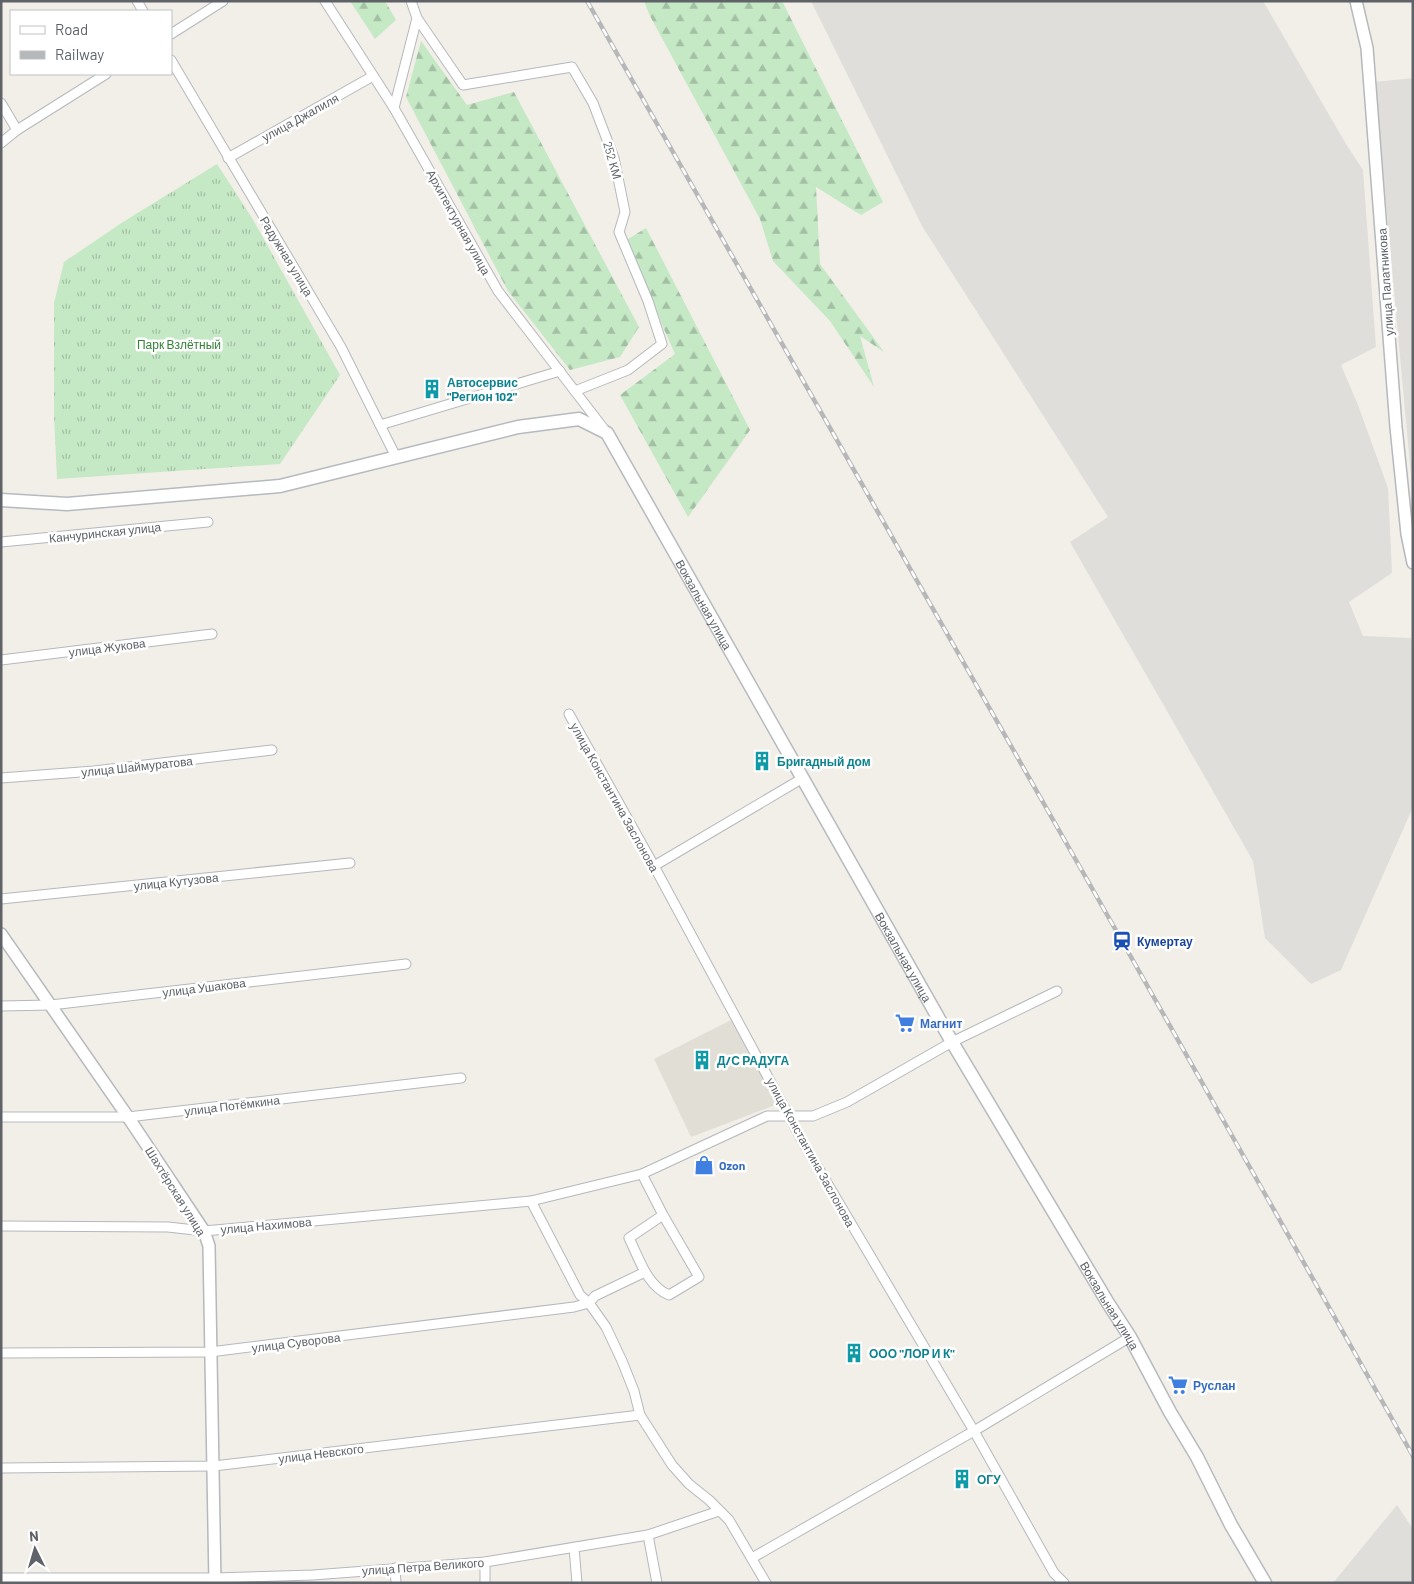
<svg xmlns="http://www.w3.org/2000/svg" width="1414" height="1584" font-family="Barlow,sans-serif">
	<defs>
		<pattern id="grass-tufts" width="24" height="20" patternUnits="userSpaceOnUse" patternTransform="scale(1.25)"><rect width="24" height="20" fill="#c5e8c5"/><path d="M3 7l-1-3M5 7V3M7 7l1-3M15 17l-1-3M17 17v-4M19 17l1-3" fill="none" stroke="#a3c0a4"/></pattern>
		<pattern id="forest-firs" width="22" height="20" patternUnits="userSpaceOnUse" patternTransform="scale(1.25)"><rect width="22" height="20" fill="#c5e8c5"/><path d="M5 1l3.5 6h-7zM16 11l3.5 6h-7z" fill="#a3c0a4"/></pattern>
	</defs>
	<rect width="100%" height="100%" fill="#f1efe8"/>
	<!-- industrial -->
	<g fill="#e0deda">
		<path d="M811 1H1263L1346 144 1363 170 1376 347 1341 365 1358 405 1388 488 1392 573 1349 602 1363 636 1411 638 1413 646V807L1341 970 1311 984 1265 938 1253 861 1070 542 1108 517 922 226Z"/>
		<path d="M1413 78V498L1375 82Z"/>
		<path d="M1397 1505 1413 1529V1583H1333Z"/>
	</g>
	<!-- education -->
	<path fill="#e1ded6" d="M731 1020 778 1104 691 1137 654 1059Z"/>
	<!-- grass -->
	<path fill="url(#grass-tufts)" d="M217 164 252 218 340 375 280 464 57 479 54 416V303L64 262 123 222Z"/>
	<!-- forest -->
	<g fill="url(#forest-firs)">
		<path d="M350 1H385L396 20 375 39Z"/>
		<path d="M644 1H782L883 202 861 215 816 187 820 264 884 352 860 336 874 387 830 321 773 261 760 219 650 16Z"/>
		<path d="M421 41 467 105 514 92 639 327 620 357 570 370 508 291 406 97Z"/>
		<path d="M646 228 750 430 688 517 620 395 675 354 625 241Z"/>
	</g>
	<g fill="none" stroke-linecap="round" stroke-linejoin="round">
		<defs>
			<g id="minor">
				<path d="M137 1 143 11"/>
				<path d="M325 1 394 108 498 291 604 429"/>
				<path d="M417 18 463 85 572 67 593 103 614 158 625 212 619 232 648 301 662 344 628 370 575 391"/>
				<path d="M171 34 223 1"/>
				<path d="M171 60 341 347 396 457"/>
				<path d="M1 103 17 130"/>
				<path d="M394 108 417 18 411 1"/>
				<path d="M1 143 17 130 106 74"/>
				<path d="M228 158 373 76"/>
				<path d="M380 425 560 371"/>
				<path d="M1 542 208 522"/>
				<path d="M1 660 212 634"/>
				<path d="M569 714 654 866 804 1144 974 1431 1054 1573 1064 1583"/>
				<path d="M1 778 94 771 272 750"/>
				<path d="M654 866 803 778"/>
				<path d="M1 899 350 863"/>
				<path d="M1 1006 51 1005 406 964"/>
				<path d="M1 1117H128L461 1078"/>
				<path d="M642 1174 663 1215 699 1277 669 1295C647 1286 639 1258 629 1238L663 1215"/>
				<path d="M531 1201 580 1295 589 1303 606 1327 622 1361 634 1391 640 1415 672 1465 689 1484 709 1500 729 1520 766 1583"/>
				<path d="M1 1226 168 1227 204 1231 531 1201 642 1174 767 1116H813L847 1102 952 1042 1057 991"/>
				<path d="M1 1353 210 1352 574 1307 589 1303 595 1296 645 1272"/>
				<path d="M1 1468 214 1466 640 1415"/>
				<path d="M648 1535 657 1583"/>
				<path d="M574 1548 577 1583"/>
				<path d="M752 1558 974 1431 1130 1337"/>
				<path d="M485 1562V1583"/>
				<path d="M395 1568 396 1583"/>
				<path d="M1 1578H215L313 1575 485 1562 648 1535 719 1511"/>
			</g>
			<g id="tertiary">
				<path d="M1356 1 1367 48 1396 427 1407 534 1413 563"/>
				<path d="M1 934 128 1117 204 1231 209 1246 215 1583"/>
			</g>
			<g id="secondary">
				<path id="s1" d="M1 500 67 504 280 486 518 427 579 419 607 433 952 1042 1108 1303 1130 1337 1170 1412 1197 1457 1231 1525 1265 1583"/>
			</g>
		</defs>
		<!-- minor casing -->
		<use href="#minor" stroke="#b5b8bc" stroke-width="11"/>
		<!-- tertiary casing -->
		<use href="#tertiary" stroke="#b5b8bc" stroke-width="14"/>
		<!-- secondary casing -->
		<use href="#secondary" stroke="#b6babf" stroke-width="15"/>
		<!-- minor -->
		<use href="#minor" stroke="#fff" stroke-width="9"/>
		<!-- tertiary -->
		<use href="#tertiary" stroke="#fff" stroke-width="11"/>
		<!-- secondary -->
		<use href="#secondary" stroke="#fff" stroke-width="12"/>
		<defs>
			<path id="rail" d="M587 1 1122 941 1413 1456"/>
		</defs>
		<!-- rail casing -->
		<use href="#rail" stroke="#b6b7b8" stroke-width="4.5"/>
		<!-- rail -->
		<use href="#rail" stroke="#fff" stroke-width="2.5" stroke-dasharray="8" stroke-linecap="butt"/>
	</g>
	<!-- icons -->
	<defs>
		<symbol id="building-bare" viewBox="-9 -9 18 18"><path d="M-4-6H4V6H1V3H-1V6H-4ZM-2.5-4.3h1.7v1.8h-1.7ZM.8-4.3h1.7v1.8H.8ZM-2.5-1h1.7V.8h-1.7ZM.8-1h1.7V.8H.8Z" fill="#0f9aa8" stroke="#fff" stroke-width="2.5" paint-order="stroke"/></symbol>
		<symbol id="station-bare" viewBox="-9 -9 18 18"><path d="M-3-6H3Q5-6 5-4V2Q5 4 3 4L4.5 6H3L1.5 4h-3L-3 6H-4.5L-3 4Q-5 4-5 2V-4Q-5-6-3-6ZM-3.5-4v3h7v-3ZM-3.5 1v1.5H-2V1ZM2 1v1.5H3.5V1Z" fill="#1a4fb4" stroke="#fff" stroke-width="2.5" paint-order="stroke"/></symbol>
		<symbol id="supermarket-bare" viewBox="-9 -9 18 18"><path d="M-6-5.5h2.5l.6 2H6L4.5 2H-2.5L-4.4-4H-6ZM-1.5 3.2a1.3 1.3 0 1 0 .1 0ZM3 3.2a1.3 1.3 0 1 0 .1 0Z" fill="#3f7fe0" stroke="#fff" stroke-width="2.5" paint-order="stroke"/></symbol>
		<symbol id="shop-bare" viewBox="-9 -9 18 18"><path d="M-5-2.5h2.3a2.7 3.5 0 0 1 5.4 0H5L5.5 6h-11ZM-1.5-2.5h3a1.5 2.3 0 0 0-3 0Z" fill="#3f7fe0" stroke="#fff" stroke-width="2.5" paint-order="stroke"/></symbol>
	</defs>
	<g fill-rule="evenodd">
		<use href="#building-bare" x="418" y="375" width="28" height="28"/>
		<use href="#building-bare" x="748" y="747" width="28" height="28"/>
		<use href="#station-bare" x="1108" y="927" width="28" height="28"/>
		<use href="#supermarket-bare" x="891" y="1009" width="28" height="28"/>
		<use href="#building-bare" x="688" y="1046" width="28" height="28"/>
		<use href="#shop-bare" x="690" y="1151" width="28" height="28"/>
		<use href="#building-bare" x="840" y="1339" width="28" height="28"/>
		<use href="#supermarket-bare" x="1164" y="1371" width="28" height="28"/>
		<use href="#building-bare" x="948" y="1465" width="28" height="28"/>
	</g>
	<g text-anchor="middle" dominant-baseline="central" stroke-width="5" stroke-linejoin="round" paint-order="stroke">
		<!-- street labels -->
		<g font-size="12" fill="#5f6368" stroke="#fff">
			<text transform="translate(300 117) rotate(-29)">улица Джалиля</text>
			<text transform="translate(613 160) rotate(74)">252 КМ</text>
			<text transform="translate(459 222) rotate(61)">Архитектурная улица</text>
			<text transform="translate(287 256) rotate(59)">Радужная улица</text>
			<text transform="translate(1385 282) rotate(-94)">улица Палатникова</text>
			<text transform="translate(105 532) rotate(-6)">Канчуринская улица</text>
			<text stroke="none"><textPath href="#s1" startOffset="815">Вокзальная улица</textPath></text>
			<text transform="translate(107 647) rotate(-7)">улица Жукова</text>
			<text transform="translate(137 766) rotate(-6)">улица Шаймуратова</text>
			<text transform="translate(615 797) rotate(61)">улица Константина Заслонова</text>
			<text transform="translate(176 881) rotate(-6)">улица Кутузова</text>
			<text stroke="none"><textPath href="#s1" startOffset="1220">Вокзальная улица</textPath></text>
			<text transform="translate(204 987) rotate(-7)">улица Ушакова</text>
			<text transform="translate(232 1105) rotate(-7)">улица Потёмкина</text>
			<text transform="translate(811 1152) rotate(61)">улица Константина Заслонова</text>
			<text transform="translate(176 1191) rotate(58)">Шахтёрская улица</text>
			<text transform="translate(266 1225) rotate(-5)">улица Нахимова</text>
			<text stroke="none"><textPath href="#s1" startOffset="1625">Вокзальная улица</textPath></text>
			<text transform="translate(296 1342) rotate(-7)">улица Суворова</text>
			<text transform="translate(321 1453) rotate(-7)">улица Невского</text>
			<text transform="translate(423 1566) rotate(-4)">улица Петра Великого</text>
		</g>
		<!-- park labels -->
		<g font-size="12" fill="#348238" stroke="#fff">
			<text x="179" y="344">Парк Взлётный</text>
		</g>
		<!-- culture labels -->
		<g font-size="12" font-weight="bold" fill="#0d838f" stroke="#fff" text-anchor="start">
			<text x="447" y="382">Автосервис<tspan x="447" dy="14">"Регион 102"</tspan></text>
			<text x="777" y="761">Бригадный дом</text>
			<text x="717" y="1060">Д/С РАДУГА</text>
			<text x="869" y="1353">ООО "ЛОР И К"</text>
			<text x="977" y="1479">ОГУ</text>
		</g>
		<!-- transit labels -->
		<g font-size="12" font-weight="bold" fill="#164399" stroke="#fff" text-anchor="start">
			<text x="1137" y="941">Кумертау</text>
		</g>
		<!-- shop labels -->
		<g font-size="12" font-weight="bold" fill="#366cbe" stroke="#fff" text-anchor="start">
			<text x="920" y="1023">Магнит</text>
			<text x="719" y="1165">Ozon</text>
			<text x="1193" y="1385">Руслан</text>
		</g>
	</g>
	<!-- border -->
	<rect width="1414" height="1584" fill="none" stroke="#5f6368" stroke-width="5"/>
	<!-- legend -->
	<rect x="10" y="10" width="162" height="65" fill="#ffffff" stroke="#bfc1c3"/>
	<rect x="20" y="26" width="25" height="8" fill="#ffffff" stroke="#bfc1c3"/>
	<text x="55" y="35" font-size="15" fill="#5f6368">Road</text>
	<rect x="20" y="51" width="25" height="8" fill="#b6b7b8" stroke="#bfc1c3"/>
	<text x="55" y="60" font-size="15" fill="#5f6368">Railway</text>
	<!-- north arrow -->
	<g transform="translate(35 1549) rotate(355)" stroke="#ffffff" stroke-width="4" paint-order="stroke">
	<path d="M0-4L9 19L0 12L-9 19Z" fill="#5f6368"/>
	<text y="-8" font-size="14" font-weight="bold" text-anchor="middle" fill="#5f6368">N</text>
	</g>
</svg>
